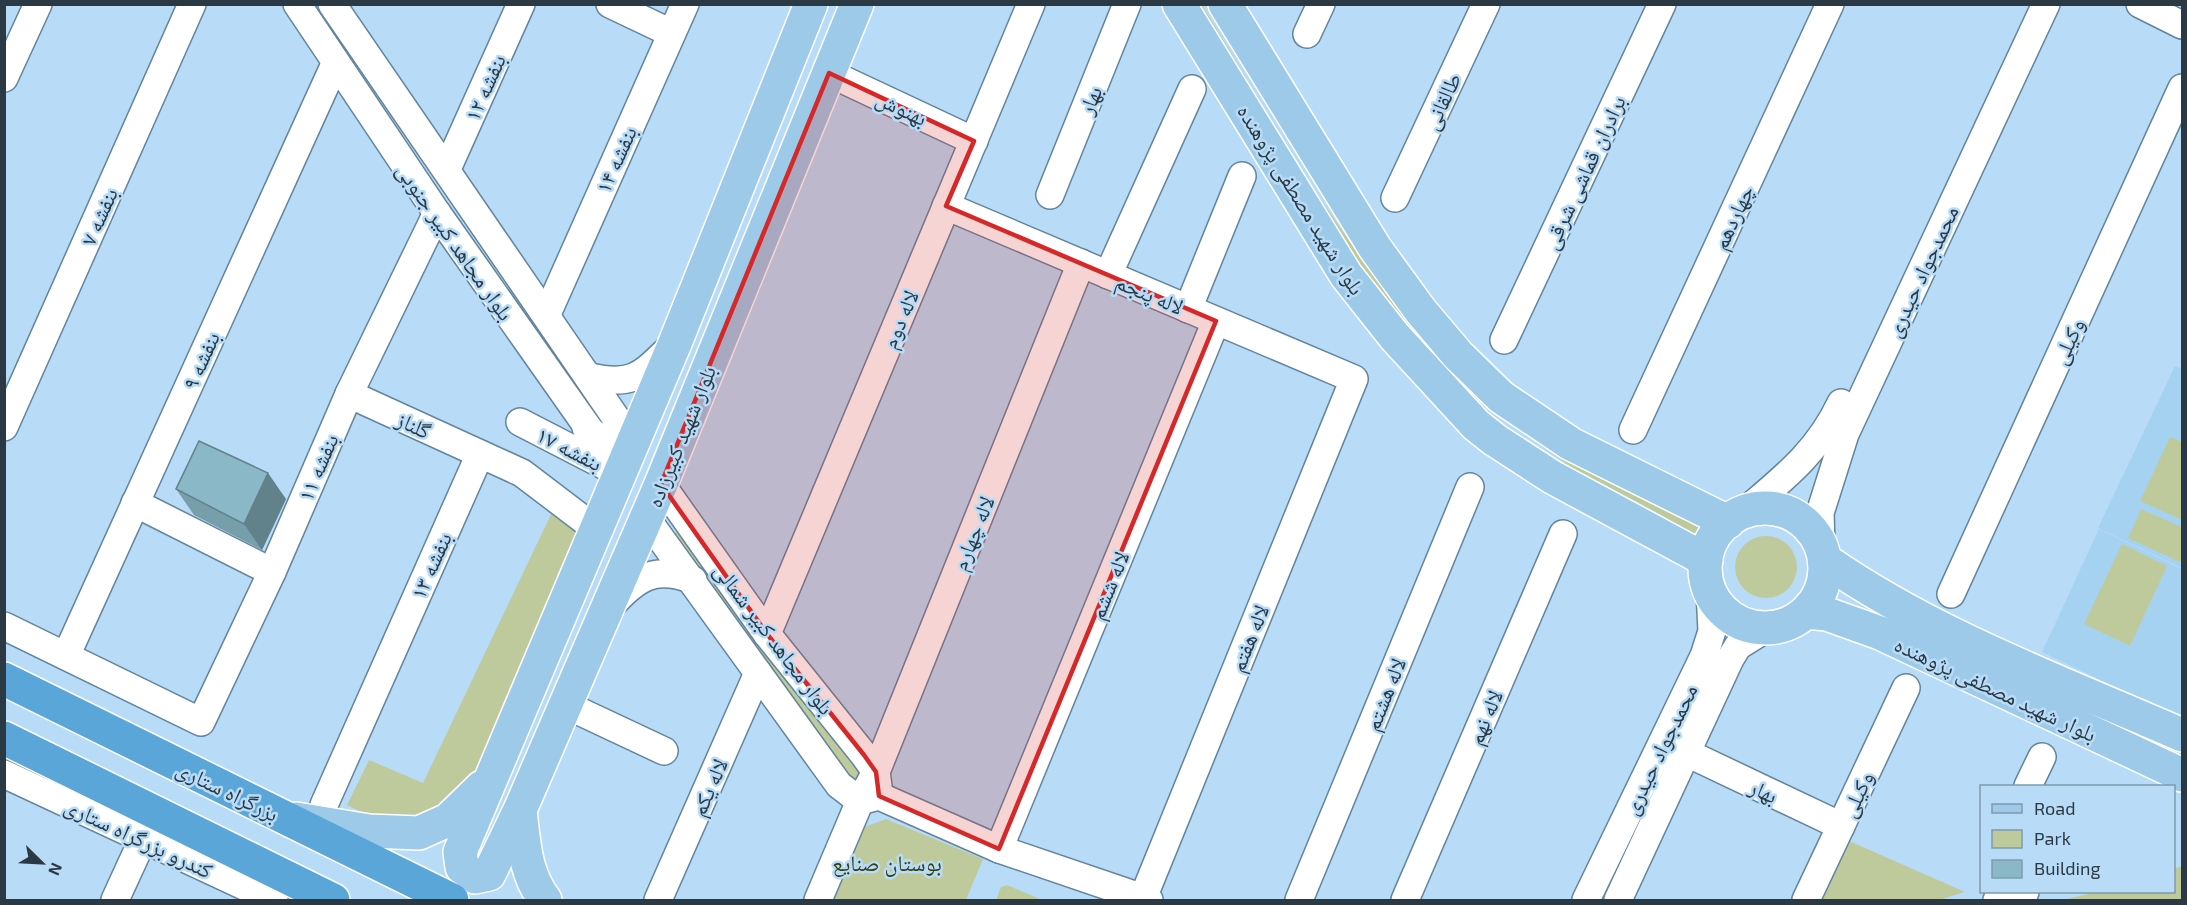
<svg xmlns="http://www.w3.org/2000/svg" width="2187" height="905" font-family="'Exo 2','Noto Naskh Arabic',sans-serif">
	<rect width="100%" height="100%" fill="#b8dcf7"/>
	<!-- built -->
	<g fill="#a6d2f2">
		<path d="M2175 366 2182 369V568L2098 528Z"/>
		<path d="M2099 529 2182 569V719L2042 652Z"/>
	</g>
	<!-- green -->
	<g fill="#beca9c">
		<path d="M1190 5H1202L1312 187 1360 256 1434 347 1704 523 1701 536 1696 538 1663 516 1571 467 1502 417 1457 378 1354 263Z"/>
		<path d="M2170 437 2182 442V520L2140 501Z"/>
		<path d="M2141 509 2182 527V563L2128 538Z"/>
		<path d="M552 512 577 529 480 766 458 797 435 811 401 821 377 820 347 805 369 760 423 783Z"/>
		<path d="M678 527 856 762 859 772 853 783 675 537Z"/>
		<circle cx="1766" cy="567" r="31"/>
		<path d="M2122 544 2167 566 2130 646 2084 624Z"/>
		<path d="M886 819 983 859 966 900H829L857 833 867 826Z"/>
		<path d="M1847 840 1965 892 1939 900H1820Z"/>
		<path d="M2182 866V900H2064L2095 892H2174V869Z"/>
		<path d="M1007 885 1042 900H996L1001 887Z"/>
	</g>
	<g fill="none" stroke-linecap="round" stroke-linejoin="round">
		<defs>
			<g id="minor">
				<path d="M297 4 437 213 620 473"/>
				<path d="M332 4 618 421C621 432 615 436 606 442L586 428"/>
				<path d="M610 4 671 33"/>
				<path d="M2140 4 2182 25"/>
				<path d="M1307 34 1321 4"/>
				<path d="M829 73 974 141"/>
				<path d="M4 78 38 4"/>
				<path d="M447 169 521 4"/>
				<path d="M1050 195 1127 4"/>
				<path d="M1395 198 1486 4"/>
				<path d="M946 206 1354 379 1143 898"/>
				<path d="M1108 275 1192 89"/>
				<path d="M1188 309 1242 176"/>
				<path d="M547 314 685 4"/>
				<path d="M1504 340 1662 4"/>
				<path d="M590 377C635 387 642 374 674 344"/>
				<path d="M349 394 522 473 597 530"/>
				<path d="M520 422 613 470"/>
				<path d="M4 427 192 4"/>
				<path d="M1633 430 1830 4"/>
				<path d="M661 484 767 634 864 755 876 772 878 786"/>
				<path d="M135 503 272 572"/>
				<path d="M1744 512C1784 478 1818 452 1841 403"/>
				<path d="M646 518 839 785 860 801 879 796 999 849 1149 900"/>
				<path d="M1821 545 1820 513 1845 434 2046 4"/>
				<path d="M1951 594 2182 88"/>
				<path d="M610 607C636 578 654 565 693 580"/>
				<path d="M4 626 201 722 272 572 349 394 437 213"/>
				<path d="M767 634 1031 4"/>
				<path d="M66 656 335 64"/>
				<path d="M566 705 664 751"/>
				<path d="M1687 753 1841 826"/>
				<path d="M4 774 274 900"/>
				<path d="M2028 786 2042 757"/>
				<path d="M324 805 480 454"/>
				<path d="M999 849 1216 321"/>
				<path d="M115 900 143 839"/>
				<path d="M658 900 758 673"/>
				<path d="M818 900 860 801 876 772 1081 263"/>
				<path d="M1299 900 1470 487"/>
				<path d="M1405 900 1563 534"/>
				<path d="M1586 900 1704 656 1712 631 1710 591"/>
				<path d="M1618 900 1730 659 1738 646 1767 628"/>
				<path d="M1806 900 1906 688"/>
				<path d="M1997 900 2025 892"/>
			</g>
			<g id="major">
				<path d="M811 4 675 343 460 852 462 867 475 877 489 874 520 810 661 484 857 4"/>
				<path d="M1179 4 1346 275 1395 337 1476 425 1495 440 1552 477 1706 560"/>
				<path d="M1225 4 1375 248 1420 310 1458 355 1501 397 1571 444 1728 522"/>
				<circle cx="1765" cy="568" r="60"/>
				<path d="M1825 560C1934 636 2061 682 2182 735"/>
				<path d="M1806 612 1827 614 1880 633 2182 775"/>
				<path d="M520 811C524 844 525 874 545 900"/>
				<path d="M296 819 369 831 419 833 448 820 482 787"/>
			</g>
			<g id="highway">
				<path d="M4 679 452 900"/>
				<path d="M4 738 333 900"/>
			</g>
		</defs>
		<!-- minor casing -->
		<use href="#minor" stroke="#62849c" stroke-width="30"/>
		<!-- major casing -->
		<use href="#major" stroke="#fff" stroke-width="36"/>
		<!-- highway casing -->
		<use href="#highway" stroke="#fff" stroke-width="36"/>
		<!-- minor -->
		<use href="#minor" stroke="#fff" stroke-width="27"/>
		<!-- major -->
		<use href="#major" stroke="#9dcae8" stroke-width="33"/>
		<!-- highway -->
		<use href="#highway" stroke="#5ba6d8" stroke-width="33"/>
	</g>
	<!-- wall -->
	<path fill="#779eab" d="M176 489 286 499 262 550 194 515Z"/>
	<!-- shaded-wall -->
	<path fill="#61818b" d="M268 473 286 499 262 550 244 524Z"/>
	<!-- building -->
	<path fill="#8ab8c7" stroke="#61818b" stroke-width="1.5" d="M199 441 268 473 244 524 176 489Z"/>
	<!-- marked area -->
	<path fill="#d62828" fill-opacity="0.2" stroke="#d62828" stroke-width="4.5" stroke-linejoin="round" d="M829 73 974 141 946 206 1216 321 999 849 879 796 876 772 864 755 767 634 661 484Z"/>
	<g text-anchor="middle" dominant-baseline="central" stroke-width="5" stroke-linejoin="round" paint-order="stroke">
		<!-- street labels -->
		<g font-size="22" fill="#2a3943" stroke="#b8dcf7">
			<text transform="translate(484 87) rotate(-66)">بنفشه ۱۲</text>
			<text transform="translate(1089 100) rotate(-68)">بهار</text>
			<text transform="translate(1441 101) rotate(-65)">طالقانی</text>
			<text transform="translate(902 107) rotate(25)">بهنوش</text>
			<text transform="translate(615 159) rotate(-66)">بنفشه ۱۴</text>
			<text transform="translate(1583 172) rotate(-65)">برادران قماشی شرقی</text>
			<text transform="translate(1302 199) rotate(58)">بلوار شهید مصطفی پژوهنده</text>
			<text transform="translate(98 216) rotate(-66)">بنفشه ۷</text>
			<text transform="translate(1732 217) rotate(-65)">چهاردهم</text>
			<text transform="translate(456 241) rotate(55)">بلوار مجاهد کبیر جنوبی</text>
			<text transform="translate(1921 271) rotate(-65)">محمدجواد حیدری</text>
			<text transform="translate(1150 293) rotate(23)">لاله پنجم</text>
			<text transform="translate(899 319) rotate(-67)">لاله دوم</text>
			<text transform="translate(2067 341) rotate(-65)">وکیلی</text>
			<text transform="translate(200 360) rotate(-66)">بنفشه ۹</text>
			<text transform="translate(414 424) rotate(25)">گلناز</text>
			<text transform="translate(680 436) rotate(-68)">بلوار شهید کبیرزاده</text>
			<text transform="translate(570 448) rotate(27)">بنفشه ۱۷</text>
			<text transform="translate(317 467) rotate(-67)">بنفشه ۱۱</text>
			<text transform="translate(972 533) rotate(-68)">لاله چهارم</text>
			<text transform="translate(430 565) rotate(-66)">بنفشه ۱۳</text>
			<text transform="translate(1108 585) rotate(-68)">لاله ششم</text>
			<text transform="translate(775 638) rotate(53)">بلوار مجاهد کبیر شمالی</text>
			<text transform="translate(1248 638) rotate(-68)">لاله هفتم</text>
			<text transform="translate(1996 688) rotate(25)">بلوار شهید مصطفی پژوهنده</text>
			<text transform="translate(1384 694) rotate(-68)">لاله هشتم</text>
			<text transform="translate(1484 717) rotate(-67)">لاله نهم</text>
			<text transform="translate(1659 749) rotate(-64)">محمدجواد حیدری</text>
			<text transform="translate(708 787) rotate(-66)">لاله یکم</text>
			<text transform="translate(228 790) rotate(26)">بزرگراه ستاری</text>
			<text transform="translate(1764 790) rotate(25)">بهار</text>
			<text transform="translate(1856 794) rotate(-65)">وکیلی</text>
			<text transform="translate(139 837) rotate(25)">کندرو بزرگراه ستاری</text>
		</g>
		<!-- park labels -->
		<g font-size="22" fill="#343e10" stroke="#b8dcf7">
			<text x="887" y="862">بوستان صنایع</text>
		</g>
	</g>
	<!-- border -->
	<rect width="2187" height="905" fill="none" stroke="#2a3943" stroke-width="12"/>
	<!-- legend -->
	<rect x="1980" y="785" width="195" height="108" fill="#b8dcf7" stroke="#7f9baf" stroke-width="1.5"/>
	<rect x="1992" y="804" width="30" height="9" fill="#9dcae8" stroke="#7f9baf" stroke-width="1.5"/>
	<text x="2034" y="815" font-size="18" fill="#2a3943">Road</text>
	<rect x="1992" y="830" width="30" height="18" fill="#beca9c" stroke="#7f9baf" stroke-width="1.5"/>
	<text x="2034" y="845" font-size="18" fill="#2a3943">Park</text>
	<rect x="1992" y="860" width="30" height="18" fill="#8ab8c7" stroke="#7f9baf" stroke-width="1.5"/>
	<text x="2034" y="875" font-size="18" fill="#2a3943">Building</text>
	<!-- north arrow -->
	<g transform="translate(42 863) rotate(114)" stroke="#b8dcf7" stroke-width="4.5" paint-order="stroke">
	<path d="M0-4.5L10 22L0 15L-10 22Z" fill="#2a3943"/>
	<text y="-9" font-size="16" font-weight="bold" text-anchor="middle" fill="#2a3943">N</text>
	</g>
</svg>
